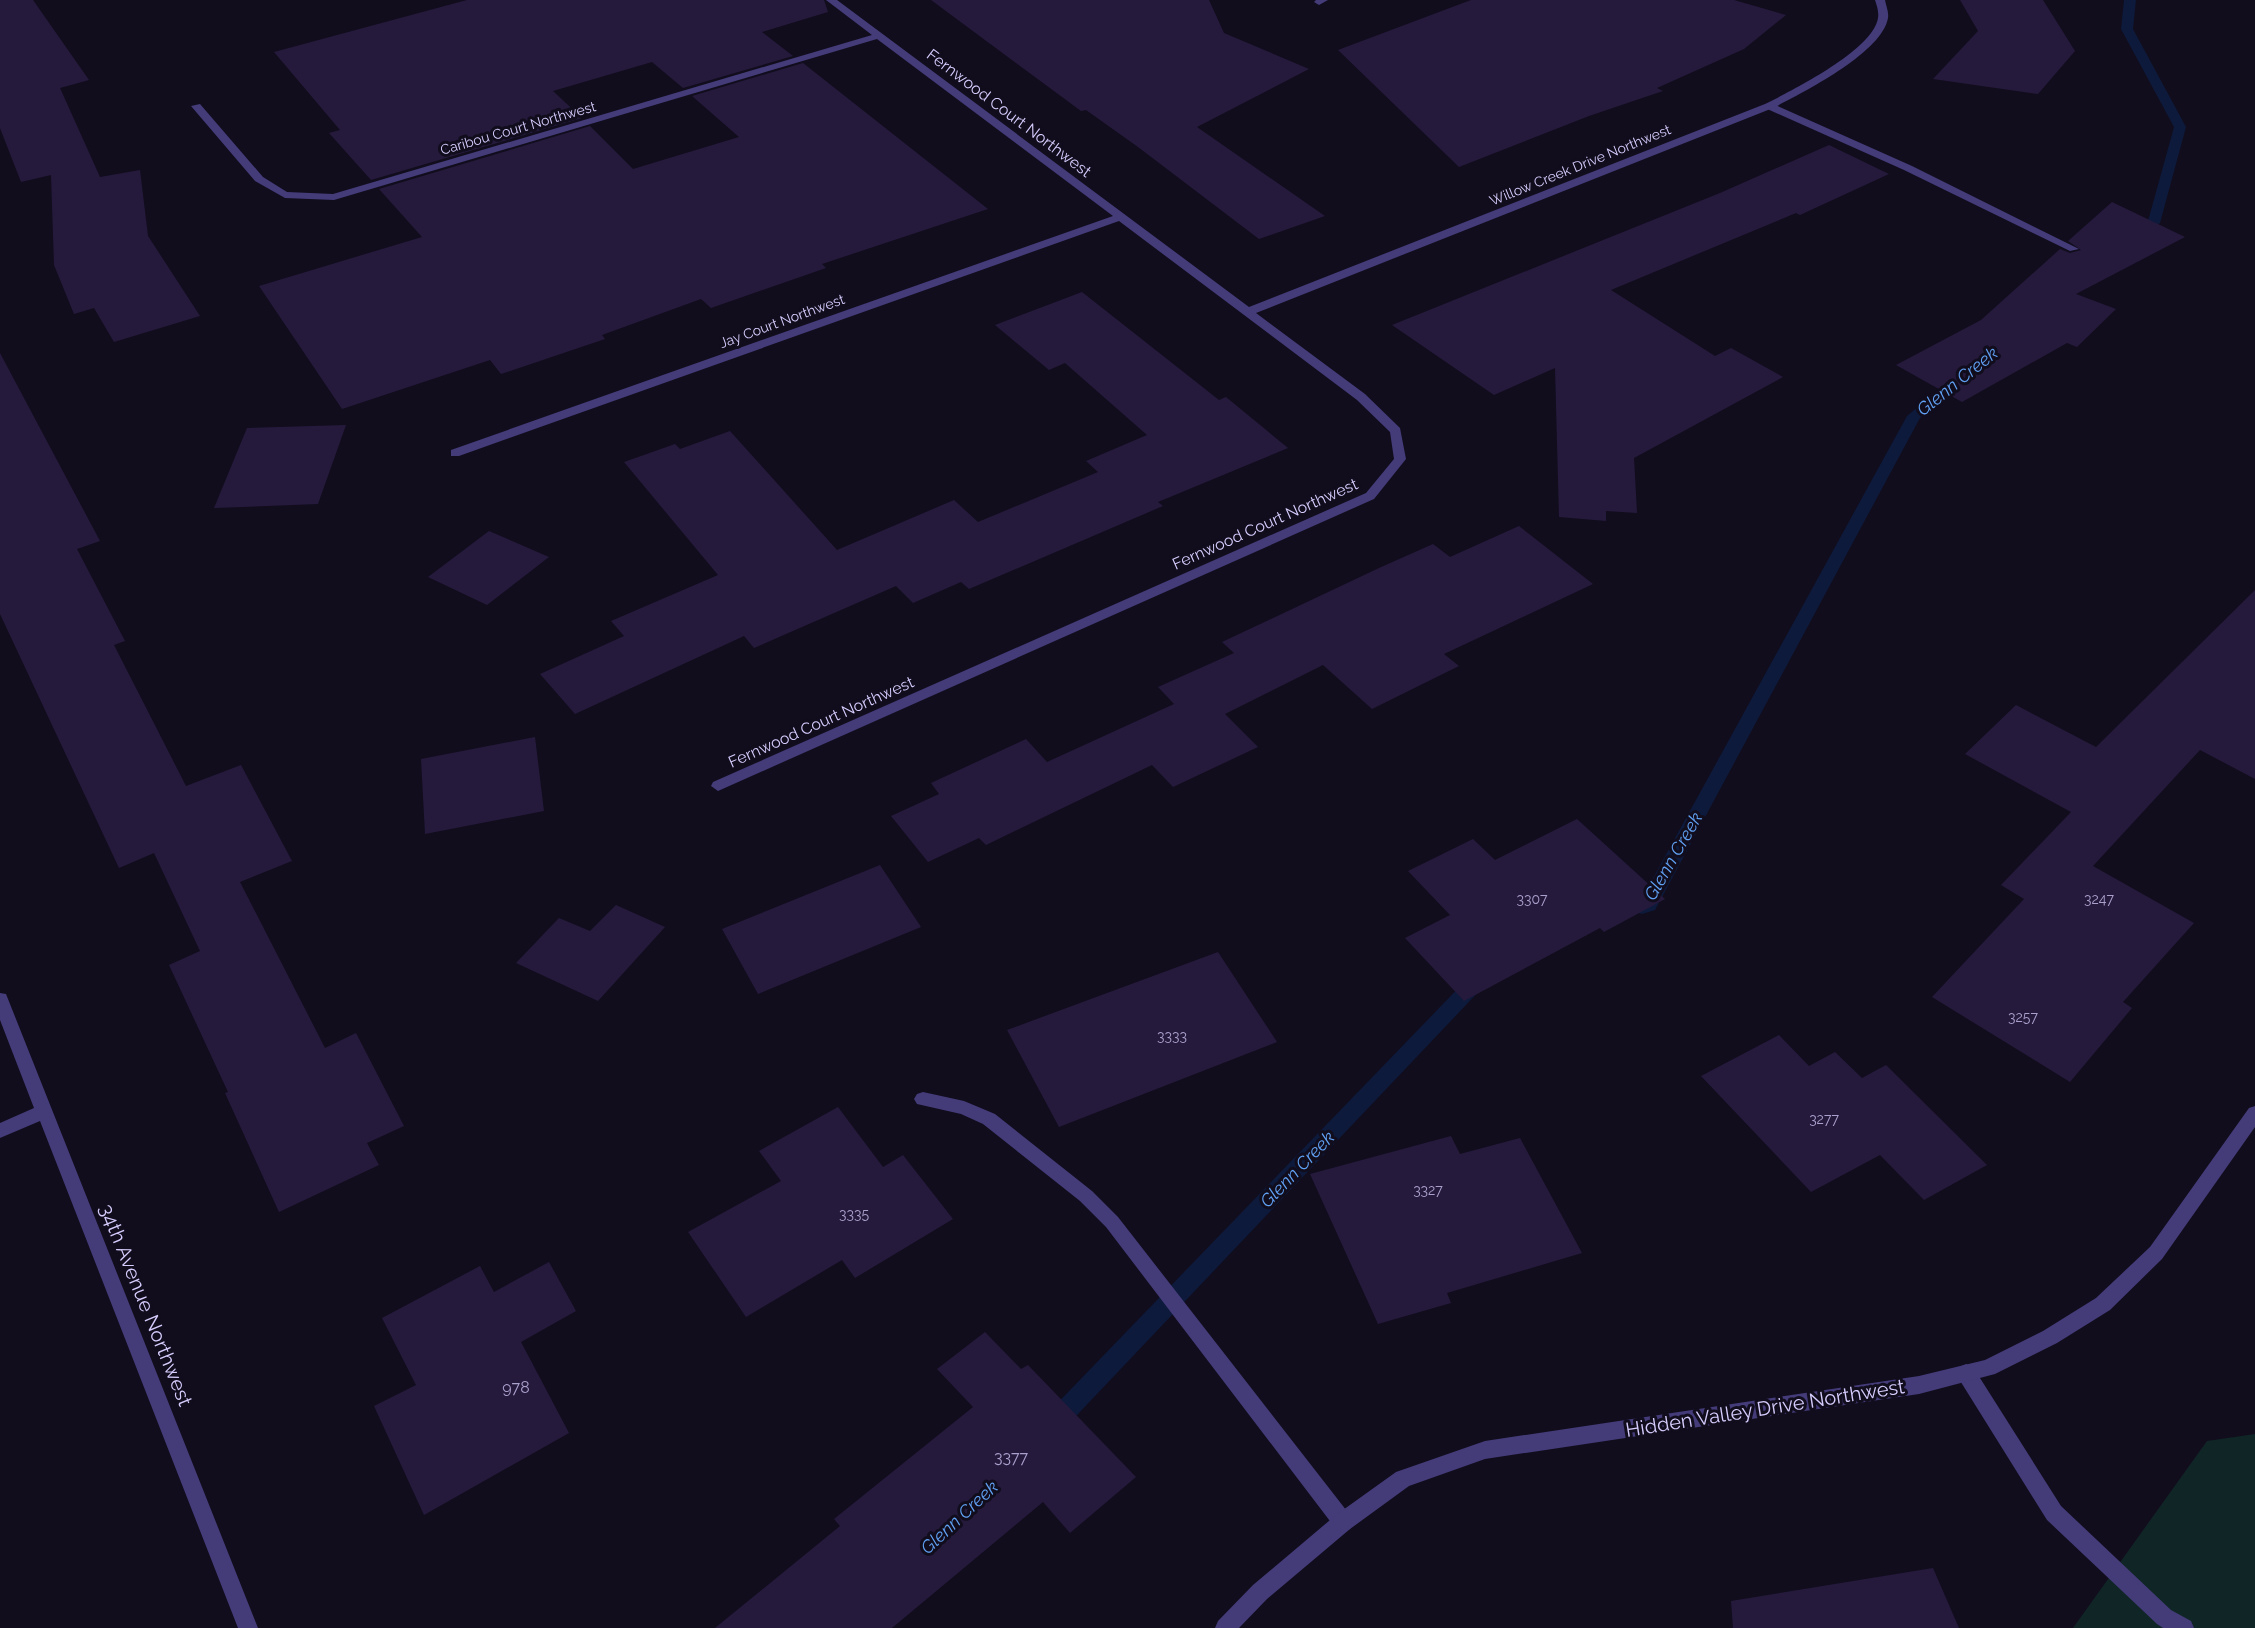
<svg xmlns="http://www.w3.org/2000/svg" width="2255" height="1628" font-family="Raleway,sans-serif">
	<rect width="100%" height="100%" fill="#110d1d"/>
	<!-- green -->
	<path fill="#102526" d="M2255 1434V1628H2073L2207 1441Z"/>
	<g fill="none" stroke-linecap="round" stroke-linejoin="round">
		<!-- stream -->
		<g fill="#0e1a3b" fill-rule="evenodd">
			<path d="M2124 0H2136L2133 29 2186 127 2160 223 2136 240 2129 236 2148 221 2174 127 2121 29Z"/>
			<path d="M1963 372 1968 373V379L1920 418 1655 910 1642 914 1635 912 1633 907 1635 902 1641 900 1907 416 1958 373Z"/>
			<path d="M1477 973 1484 976 1487 981 1484 986 1060 1433 1052 1436 1044 1433 1040 1425 1044 1417 1470 976Z"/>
		</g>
	</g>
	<!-- building -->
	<g fill="#251a3c">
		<path d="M0 0H33L89 80 60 88 100 177 140 170 148 236 200 316 114 342 94 308 74 314 54 265 51 175 21 182 0 128Z"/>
		<path d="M467 0H824L828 12 762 32 793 56 683 88 652 62 553 91 582 118 371 180 329 133 340 130 274 52Z"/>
		<path d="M931 0H1209L1224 33 1309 69 1197 127 1325 216 1259 239 1138 147 1086 110 1081 111Z"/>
		<path d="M1471 0H1734L1786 15 1744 49 1657 88 1663 91 1589 116 1459 167 1338 50Z"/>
		<path d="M1960 0H2043L2075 51 2038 94 1933 79 1978 31Z"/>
		<path d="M803 63 988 209 822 264 826 268 711 308 701 299 602 335 605 339 501 374 490 360 342 409 259 286 422 237 379 189 590 126 633 169 739 137 692 96Z"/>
		<path d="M1829 145 1889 174 1800 215 1796 213 1611 290 1715 356 1731 348 1783 377 1634 458 1637 513 1606 511V521L1559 517 1555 368 1494 395 1392 325 1720 193Z"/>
		<path d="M2112 202 2185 237 2076 294 2116 309 2077 347 2067 343 1962 402 1896 365 1981 320 2060 249 2070 253 2081 250 2068 241Z"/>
		<path d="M1082 292 1219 400 1226 397 1288 448 1158 502 1163 506 969 589 961 582 913 603 896 586 754 648 744 636 575 714 540 674 624 636 611 621 718 575 624 462 675 444 680 449 730 431 837 550 954 500 978 522 1098 472 1086 461 1147 435 1065 363 1049 370 995 325Z"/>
		<path d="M0 353 100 541 77 549 125 641 114 645 186 786 241 765 292 861 240 882 325 1048 356 1033 404 1126 367 1143 379 1165 279 1212 225 1093 228 1092 169 965 200 951 154 853 119 868 0 614Z"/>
		<path d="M346 425 318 504 214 508 247 428Z"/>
		<path d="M1519 526 1593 584 1444 654 1459 666 1372 709 1323 665 1225 714 1258 747 1173 787 1152 765 986 845 979 838 928 862 891 816 939 794 931 783 1026 739 1047 762 1174 704 1158 687 1234 653 1222 642 1379 568 1433 544 1450 557Z"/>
		<path d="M489 531 549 557 487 605 428 577Z"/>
		<path d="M2255 590V779L2200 750 2093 866 2194 923 2123 1002 2132 1008 2070 1082 1932 997 2024 899 2001 885 2071 812 1965 754 2016 705 2096 747Z"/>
		<path d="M535 737 544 811 425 834 421 759Z"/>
		<path d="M1577 819 1665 899 1604 932 1600 928 1464 1001 1405 938 1450 915 1408 871 1473 839 1495 860Z"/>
		<path d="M880 865 921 927 758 994 722 929Z"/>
		<path d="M616 905 665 927 598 1001 516 963 559 918 590 931Z"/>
		<path d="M1218 952 1277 1042 1059 1127 1007 1030Z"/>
		<path d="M1779 1035 1809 1066 1835 1052 1862 1078 1886 1065 1987 1165 1924 1200 1880 1155 1811 1192 1701 1076Z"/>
		<path d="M838 1107 883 1167 903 1155 953 1219 855 1278 842 1260 746 1317 688 1232 781 1181 759 1151Z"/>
		<path d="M1451 1136 1460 1154 1520 1138 1582 1253 1447 1293 1451 1303 1378 1324 1310 1174Z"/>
		<path d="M549 1262 576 1311 521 1342 569 1433 424 1515 374 1406 416 1385 382 1318 480 1266 494 1292Z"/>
		<path d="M985 1332 1021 1369 1028 1365 1136 1477 1070 1533 1043 1502 892 1628H715L840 1526 834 1519 973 1407 937 1369Z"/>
		<path d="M1933 1568 1959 1628H1733L1731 1601Z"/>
	</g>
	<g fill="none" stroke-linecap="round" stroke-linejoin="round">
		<!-- lane -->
		<g fill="#443b79" fill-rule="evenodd">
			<path d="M1765 104H1773L1912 166 2079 249 2070 251 1904 170 1765 108Z"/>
			<path d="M923 1092 964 1101 995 1114 1092 1191 1118 1217 1350 1515 1353 1522 1350 1529 1343 1532 1336 1529 1106 1227 1080 1201 983 1124 961 1114 917 1104 914 1099 917 1094Z"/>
			<path d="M1966 1364 1973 1367 2061 1506 2171 1610 2191 1621 2194 1628H2163L2157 1624 2047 1520 1959 1379 1957 1373 1959 1367Z"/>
		</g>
		<!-- street -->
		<g fill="#443b79" fill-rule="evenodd">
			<path d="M826 0H837L1249 307 1765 104C1793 90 1873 50 1878 18 1879 12 1877 6 1875 0H1885C1886 6 1889 12 1888 18 1882 53 1802 93 1773 108L1256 313 1365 394 1400 428 1406 459 1374 499 718 791 711 786 713 782 1366 493 1394 459 1390 432 1357 400 1119 221 459 456H451V450L1113 216 877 39 334 200 285 198 255 181 191 106 200 104 263 177 287 192 333 194 872 35Z"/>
			<path d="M1316 0H1328L1319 5 1314 2Z"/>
			<path d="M0 993 6 994 8 999 258 1628H238L40 1121 0 1138V1123L34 1108 0 1020Z"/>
			<path d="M2255 1106V1127L2162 1259 2110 1310 2057 1343 1995 1374 1919 1394 1485 1459 1409 1486 1350 1529 1267 1599 1239 1628H1215L1218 1621 1253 1585 1336 1515 1396 1472 1485 1441 1919 1376 1985 1360 2043 1331 2096 1298 2150 1247 2249 1108Z"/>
		</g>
	</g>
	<g text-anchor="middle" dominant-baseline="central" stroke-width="6" stroke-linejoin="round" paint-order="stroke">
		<!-- far-street labels -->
		<g font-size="14" fill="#d6ccfc" stroke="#110d1d">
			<text transform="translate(518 128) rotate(-16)">Caribou Court Northwest</text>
			<text transform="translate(1580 165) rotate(-22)">Willow Creek Drive Northwest</text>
			<text transform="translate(782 321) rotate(-20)">Jay Court Northwest</text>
		</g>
		<!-- number labels -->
		<g font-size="14" fill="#aaa0cc">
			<text x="1532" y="899">3307</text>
			<text x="2099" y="899">3247</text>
			<text x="2023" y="1017">3257</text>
			<text x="1172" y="1036">3333</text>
			<text x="1824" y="1119">3277</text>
			<text x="1428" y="1190">3327</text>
			<text x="854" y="1214">3335</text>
		</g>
		<!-- street labels -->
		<g font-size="16" fill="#d6ccfc" stroke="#110d1d">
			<text transform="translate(1009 113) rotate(37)">Fernwood Court Northwest</text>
			<text transform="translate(1265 524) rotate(-24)">Fernwood Court Northwest</text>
			<text transform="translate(821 722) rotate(-24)">Fernwood Court Northwest</text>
		</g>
		<!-- near-number labels -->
		<g font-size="16" fill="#aaa0cc">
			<text x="516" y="1387">978</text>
			<text x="1011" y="1457">3377</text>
		</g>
		<!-- water labels -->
		<g font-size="18" font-style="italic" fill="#61a1f4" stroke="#110d1d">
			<text transform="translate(1957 381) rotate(-39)">Glenn Creek</text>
			<text transform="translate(1673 856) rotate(-60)">Glenn Creek</text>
			<text transform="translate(1297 1169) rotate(-46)">Glenn Creek</text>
			<text transform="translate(959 1517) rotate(-43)">Glenn Creek</text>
		</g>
		<!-- near-street labels -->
		<g font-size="20" fill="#d6ccfc" stroke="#110d1d">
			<text transform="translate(146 1305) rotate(68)">34th Avenue Northwest</text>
			<text transform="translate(1765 1408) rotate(-9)">Hidden Valley Drive Northwest</text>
		</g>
	</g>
</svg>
